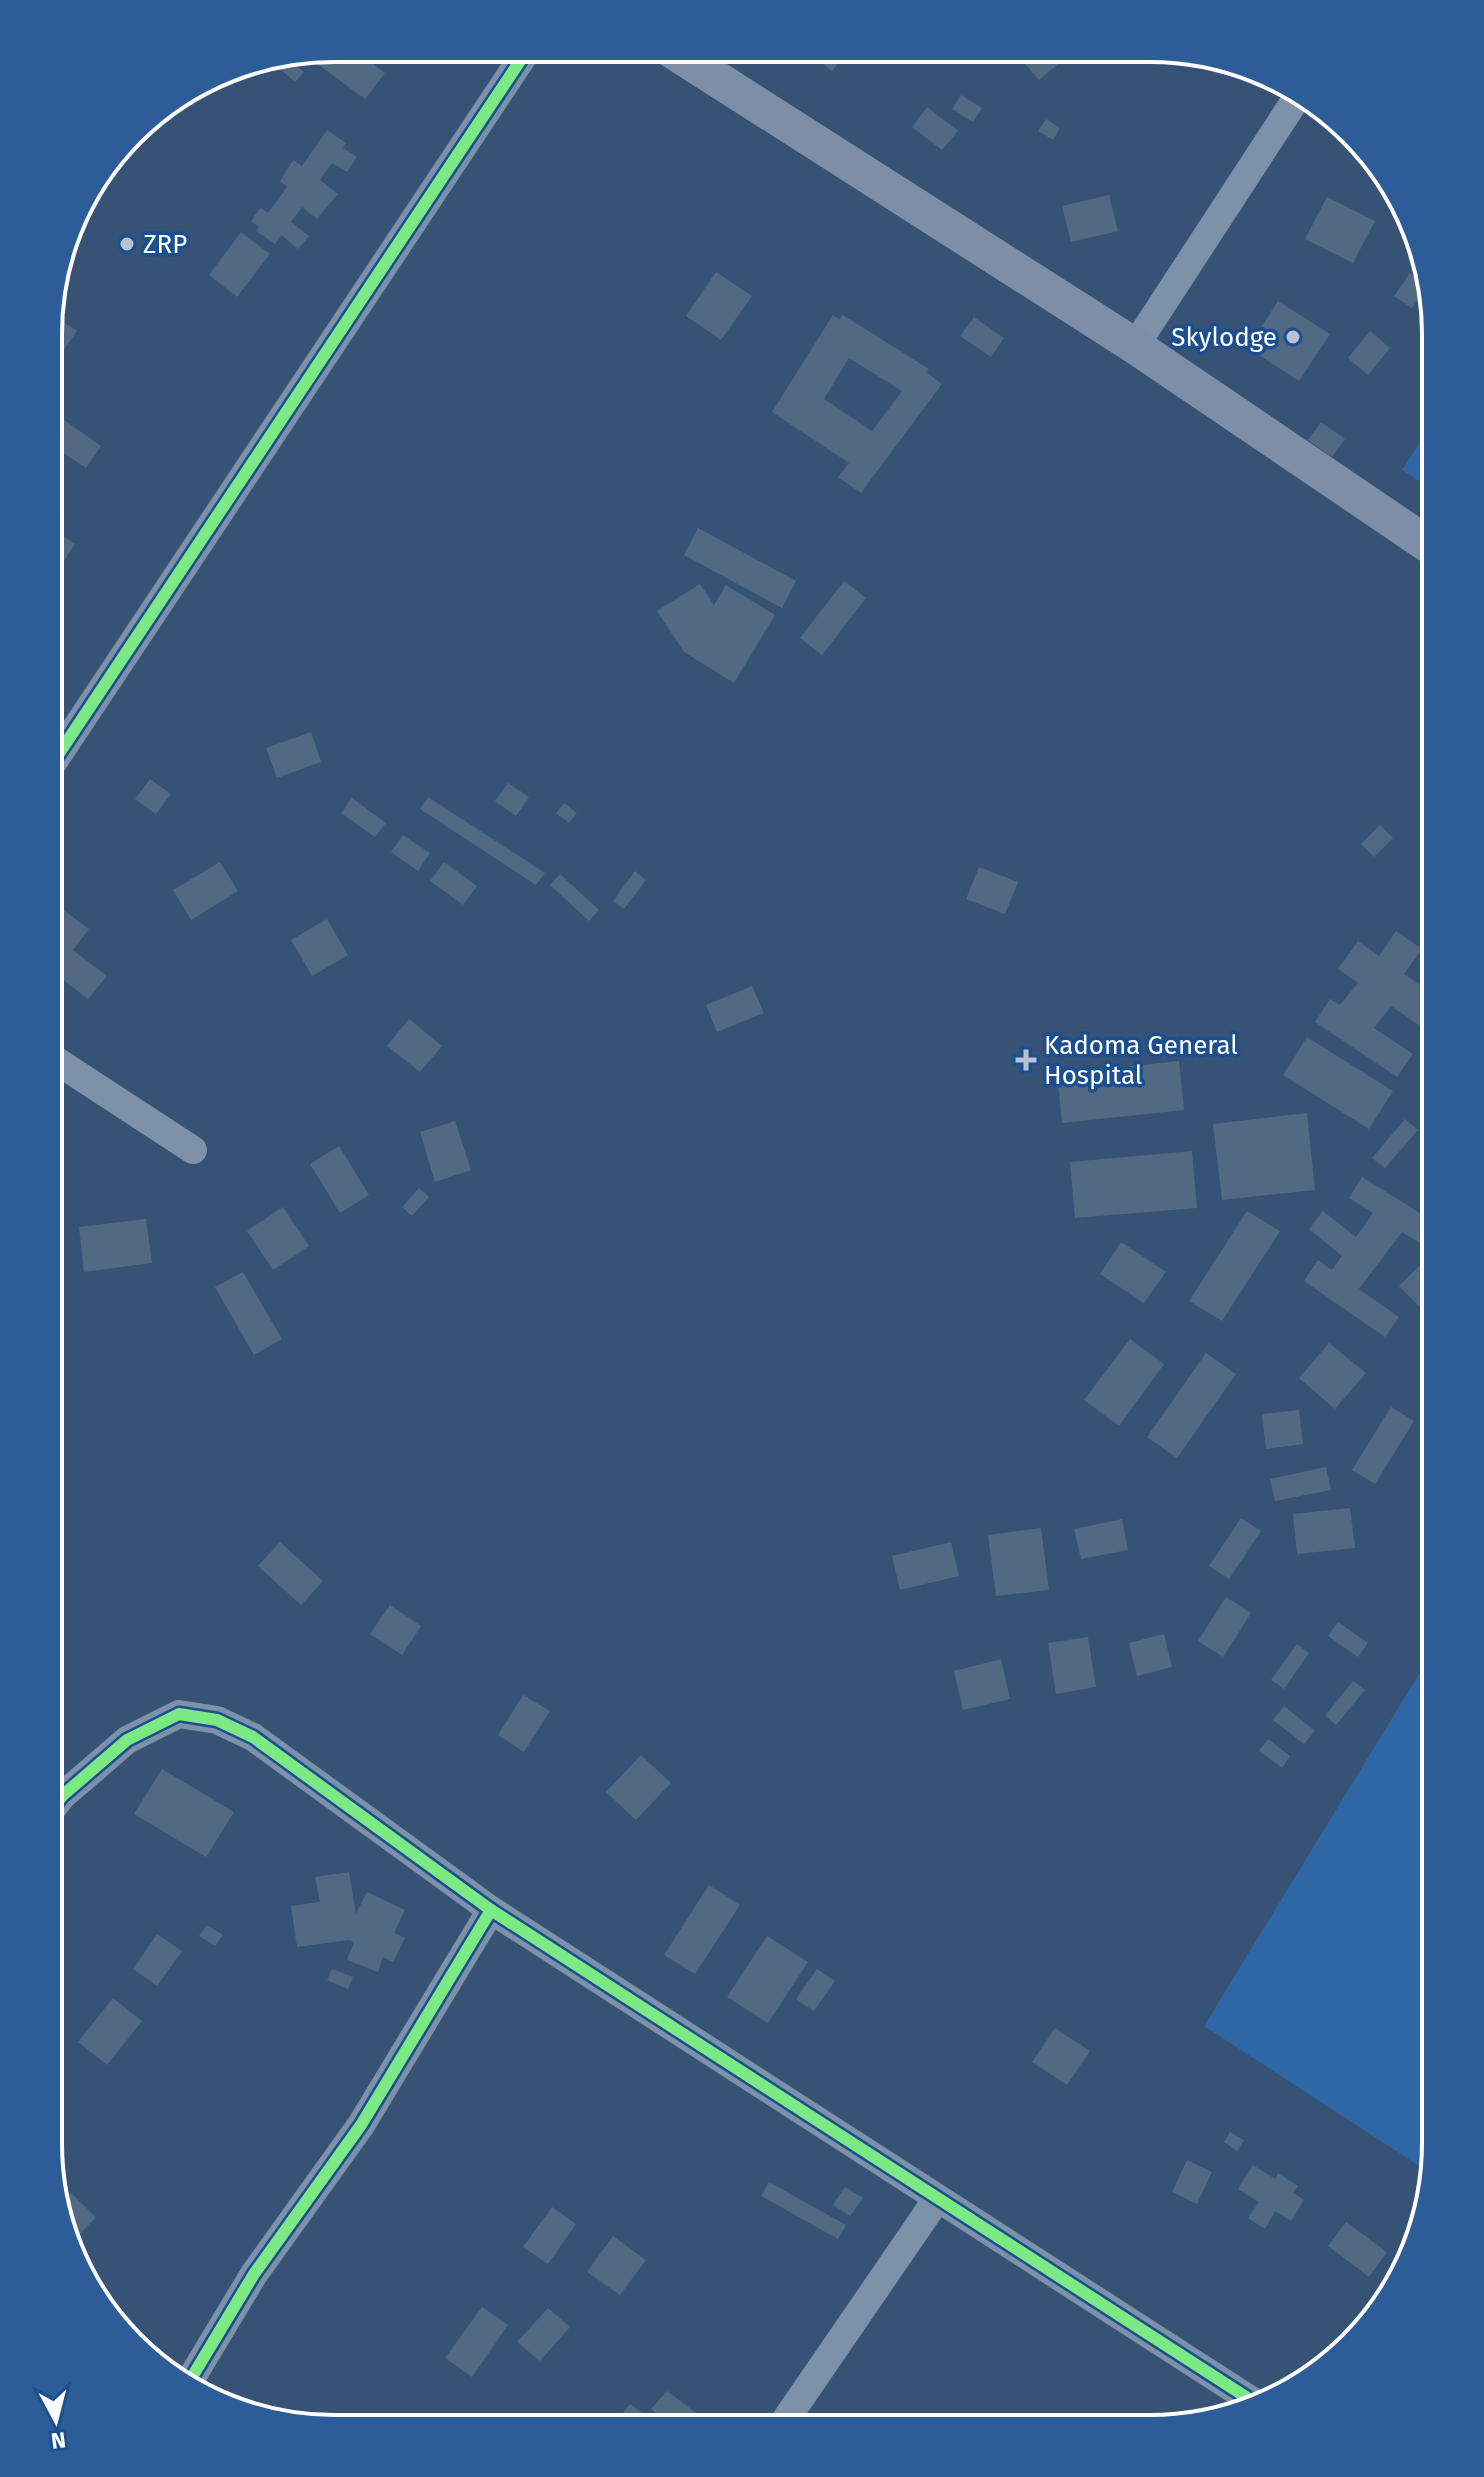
<svg xmlns="http://www.w3.org/2000/svg" width="1484" height="2477" font-family="'Fira Sans',sans-serif">
	<rect width="100%" height="100%" fill="#365274"/>
	<!-- green -->
	<g fill="#2f66a5">
		<path d="M1436 418V492L1402 470Z"/>
		<path d="M1436 1646 1435 2162 1433 2175 1204 2026Z"/>
	</g>
	<!-- building -->
	<g fill="#526984" fill-rule="evenodd">
		<path d="M334 48H352L385 73 365 99 308 57 312 52Z"/>
		<path d="M804 49 848 50 832 71Z"/>
		<path d="M1022 50H1045L1058 64 1039 80 1017 55Z"/>
		<path d="M287 58 304 72 295 82 279 68Z"/>
		<path d="M961 95 982 108 973 122 952 109Z"/>
		<path d="M927 107 958 131 942 150 912 127Z"/>
		<path d="M1046 119 1060 128 1053 140 1038 131Z"/>
		<path d="M327 130 346 143 343 148 357 157 347 172 332 163 320 180 338 194 317 219 302 207 291 222 309 236 298 249 281 235 275 244 256 231 259 227 251 221 260 208 268 213 287 187 280 181 293 160 302 166Z"/>
		<path d="M1109 195 1118 231 1071 242 1062 206Z"/>
		<path d="M1327 197 1375 221 1353 263 1305 239Z"/>
		<path d="M241 232 270 254 237 297 209 275Z"/>
		<path d="M716 272 752 296 721 340 686 316Z"/>
		<path d="M1410 273 1427 287 1412 308 1394 296Z"/>
		<path d="M1278 301 1330 334 1299 381 1248 348Z"/>
		<path d="M53 315 77 331 54 364 50 362V318Z"/>
		<path d="M833 315 839 319 843 315 929 369 927 373 942 384 861 493 838 477 849 463 772 412ZM849 358 902 391 872 431 824 399Z"/>
		<path d="M974 317 1004 338 991 357 960 336Z"/>
		<path d="M1370 331 1390 348 1368 375 1348 358Z"/>
		<path d="M50 410 101 446 86 468 50 444Z"/>
		<path d="M1321 422 1345 439 1332 457 1308 440Z"/>
		<path d="M50 528 75 544 60 567 50 561Z"/>
		<path d="M698 528 796 581 782 608 684 555Z"/>
		<path d="M844 581 866 598 822 655 800 638Z"/>
		<path d="M700 584 714 605 726 585 775 615 734 683 684 652 657 611Z"/>
		<path d="M311 732 321 762 277 778 266 748Z"/>
		<path d="M150 779 171 794 156 814 135 799Z"/>
		<path d="M508 783 529 797 516 816 495 801Z"/>
		<path d="M428 797 545 873 536 885 420 809Z"/>
		<path d="M352 798 386 823 375 837 341 813Z"/>
		<path d="M564 803 577 813 569 823 556 813Z"/>
		<path d="M1380 825 1393 838 1374 857 1361 844Z"/>
		<path d="M403 835 430 853 418 871 391 852Z"/>
		<path d="M220 862 238 891 191 920 173 890Z"/>
		<path d="M444 862 477 886 463 905 430 881Z"/>
		<path d="M979 867 1018 882 1005 914 966 899Z"/>
		<path d="M635 871 646 880 624 909 613 901Z"/>
		<path d="M560 874 599 910 589 921 550 885Z"/>
		<path d="M61 908 89 929 73 950 107 976 88 999 54 973 50 979V922Z"/>
		<path d="M327 919 348 955 312 976 291 940Z"/>
		<path d="M1396 931 1422 949 1404 974 1436 996V1010L1423 1028 1391 1006 1374 1028 1413 1054 1397 1077 1315 1022 1330 999 1340 1005 1358 983 1338 969 1358 941 1379 956Z"/>
		<path d="M752 986 764 1013 717 1032 706 1005Z"/>
		<path d="M409 1019 442 1046 420 1072 387 1046Z"/>
		<path d="M1307 1037 1393 1091 1369 1129 1283 1075Z"/>
		<path d="M1179 1061 1184 1110 1062 1123 1057 1074Z"/>
		<path d="M1307 1113 1315 1190 1222 1200 1213 1124Z"/>
		<path d="M1405 1119 1418 1130 1385 1168 1372 1158Z"/>
		<path d="M455 1121 471 1170 435 1182 420 1132Z"/>
		<path d="M339 1146 369 1195 340 1213 310 1164Z"/>
		<path d="M1192 1151 1197 1208 1075 1218 1070 1162Z"/>
		<path d="M1362 1177 1436 1223V1253L1402 1232 1359 1289 1399 1317 1385 1337 1304 1281 1318 1260 1332 1270 1342 1256 1309 1229 1323 1211 1356 1237 1373 1213 1349 1198Z"/>
		<path d="M419 1188 429 1197 412 1216 402 1207Z"/>
		<path d="M283 1207 309 1246 273 1270 247 1231Z"/>
		<path d="M1247 1211 1280 1231 1222 1321 1189 1301Z"/>
		<path d="M146 1219 152 1263 84 1272 79 1227Z"/>
		<path d="M1121 1242 1166 1272 1144 1303 1100 1274Z"/>
		<path d="M1421 1264 1436 1279V1290L1419 1306 1399 1286Z"/>
		<path d="M243 1272 282 1339 254 1355 215 1287Z"/>
		<path d="M1130 1339 1164 1364 1119 1426 1084 1400Z"/>
		<path d="M1329 1343 1366 1373 1335 1409 1299 1378Z"/>
		<path d="M1206 1353 1236 1374 1177 1458 1147 1437Z"/>
		<path d="M1391 1407 1414 1421 1375 1484 1352 1470Z"/>
		<path d="M1299 1410 1303 1444 1266 1449 1262 1414Z"/>
		<path d="M1326 1467 1331 1490 1275 1501 1270 1479Z"/>
		<path d="M1350 1508 1355 1548 1297 1554 1293 1514Z"/>
		<path d="M1241 1518 1261 1531 1229 1579 1209 1566Z"/>
		<path d="M1122 1519 1128 1550 1081 1559 1074 1529Z"/>
		<path d="M1041 1528 1049 1590 996 1596 988 1535Z"/>
		<path d="M280 1542 323 1581 301 1605 258 1566Z"/>
		<path d="M951 1542 959 1576 900 1590 892 1556Z"/>
		<path d="M1226 1597 1251 1613 1223 1657 1198 1641Z"/>
		<path d="M390 1605 421 1626 402 1655 370 1634Z"/>
		<path d="M1338 1622 1368 1643 1358 1657 1328 1636Z"/>
		<path d="M1164 1634 1172 1667 1137 1676 1129 1643Z"/>
		<path d="M1088 1637 1096 1687 1056 1694 1048 1643Z"/>
		<path d="M1297 1644 1309 1653 1284 1689 1271 1680Z"/>
		<path d="M1001 1659 1010 1699 963 1710 954 1671Z"/>
		<path d="M1353 1681 1365 1690 1336 1725 1325 1716Z"/>
		<path d="M523 1695 550 1711 524 1752 498 1735Z"/>
		<path d="M1284 1706 1315 1731 1304 1744 1273 1720Z"/>
		<path d="M1268 1739 1290 1756 1282 1768 1259 1751Z"/>
		<path d="M641 1755 671 1783 636 1820 606 1792Z"/>
		<path d="M162 1769 234 1812 206 1857 134 1814Z"/>
		<path d="M349 1872 356 1914 367 1892 405 1910 394 1933 405 1938 393 1962 383 1957 378 1972 347 1960 354 1942 349 1940 297 1947 291 1906 320 1902 315 1877Z"/>
		<path d="M709 1885 740 1905 695 1974 664 1955Z"/>
		<path d="M207 1925 223 1935 215 1946 199 1936Z"/>
		<path d="M157 1934 182 1951 157 1986 133 1969Z"/>
		<path d="M767 1936 808 1962 768 2023 727 1997Z"/>
		<path d="M332 1969 353 1977 348 1989 327 1980Z"/>
		<path d="M817 1969 835 1981 814 2011 796 1999Z"/>
		<path d="M113 1998 142 2021 107 2065 78 2042Z"/>
		<path d="M1055 2028 1090 2051 1067 2085 1032 2062Z"/>
		<path d="M1230 2132 1244 2140 1237 2151 1224 2142Z"/>
		<path d="M1187 2160 1212 2172 1197 2204 1172 2192Z"/>
		<path d="M1253 2165 1275 2179 1278 2173 1298 2186 1293 2193 1304 2200 1291 2221 1275 2211 1265 2229 1248 2218 1259 2202 1238 2189Z"/>
		<path d="M769 2182 846 2225 838 2239 761 2196Z"/>
		<path d="M845 2187 863 2198 850 2216 833 2205Z"/>
		<path d="M71 2193 96 2217 69 2246 60 2205Z"/>
		<path d="M552 2207 576 2224 548 2264 523 2247Z"/>
		<path d="M1346 2222 1387 2252 1369 2277 1328 2246Z"/>
		<path d="M613 2236 646 2260 620 2295 587 2272Z"/>
		<path d="M482 2307 508 2325 472 2377 445 2358Z"/>
		<path d="M548 2308 570 2327 540 2361 517 2342Z"/>
		<path d="M667 2391 703 2418 697 2428H663L666 2423 651 2409Z"/>
		<path d="M630 2404 663 2428 612 2427Z"/>
	</g>
	<g fill="none" stroke-linecap="round" stroke-linejoin="round">
		<!-- minor -->
		<g stroke="#7d92a8" stroke-width="28">
			<path d="M1135 346 1298 96"/>
			<path d="M50 767 528 49"/>
			<path d="M49 1056 193 1150"/>
			<path d="M48 1814 62 1796 127 1740 179 1714 217 1720 253 1737 491 1910 1260 2406"/>
			<path d="M189 2382 254 2274 361 2125 491 1910"/>
			<path d="M780 2428 937 2199"/>
		</g>
		<!-- major -->
		<path stroke="#7d8ea7" stroke-width="36" d="M670 49 1135 346 1436 550"/>
		<defs>
			<g id="cycleway">
				<path d="M50 767 528 49"/>
				<path d="M48 1814 62 1796 127 1740 179 1714 217 1720 253 1737 491 1910 1260 2406"/>
				<path d="M189 2382 254 2274 361 2125 491 1910"/>
			</g>
		</defs>
		<!-- cycleway casing -->
		<use href="#cycleway" stroke="#1b4f8f" stroke-width="17"/>
		<!-- cycleway -->
		<use href="#cycleway" stroke="#7ce984" stroke-width="12"/>
	</g>
	<!-- markers -->
	<g fill="#b9c2ce" stroke="#1b4f8f" stroke-width="3">
		<circle cx="127" cy="244" r="8"/>
		<circle cx="1293" cy="337" r="8"/>
		<path d="M1022 1048h8v8h8v8h-8v8h-8v-8h-8v-8h8z"/>
	</g>
	<g text-anchor="middle" dominant-baseline="central" stroke-width="7" stroke-linejoin="round" paint-order="stroke">
		<!-- poi labels -->
		<g font-size="26" fill="#fff" stroke="#1b4f8f" text-anchor="start">
			<text x="143" y="244">ZRP</text>
			<text x="1277" y="337" text-anchor="end">Skylodge</text>
			<text x="1044" y="1045">Kadoma General<tspan x="1044" dy="30">Hospital</tspan></text>
		</g>
	</g>
	<!-- crop -->
	<path d="M0 0H1484V2477H0ZM334 62H1150A272 272 0 0 1 1422 334V2143A272 272 0 0 1 1150 2415H334A272 272 0 0 1 62 2143V334A272 272 0 0 1 334 62Z" fill="#2d5d98" fill-rule="evenodd"/>
	<path fill="none" stroke="#fff" stroke-width="4" d="M334 62H1150A272 272 0 0 1 1422 334V2143A272 272 0 0 1 1150 2415H334A272 272 0 0 1 62 2143V334A272 272 0 0 1 334 62Z"/>
	<!-- north arrow -->
	<g transform="translate(56 2421) rotate(173)" stroke="#1b4f8f" stroke-width="6" paint-order="stroke">
	<path d="M0-6L14 30L0 20L-14 30Z" fill="#ffffff"/>
	<text y="-12" font-size="22" font-weight="bold" text-anchor="middle" fill="#ffffff">N</text>
	</g>
</svg>
